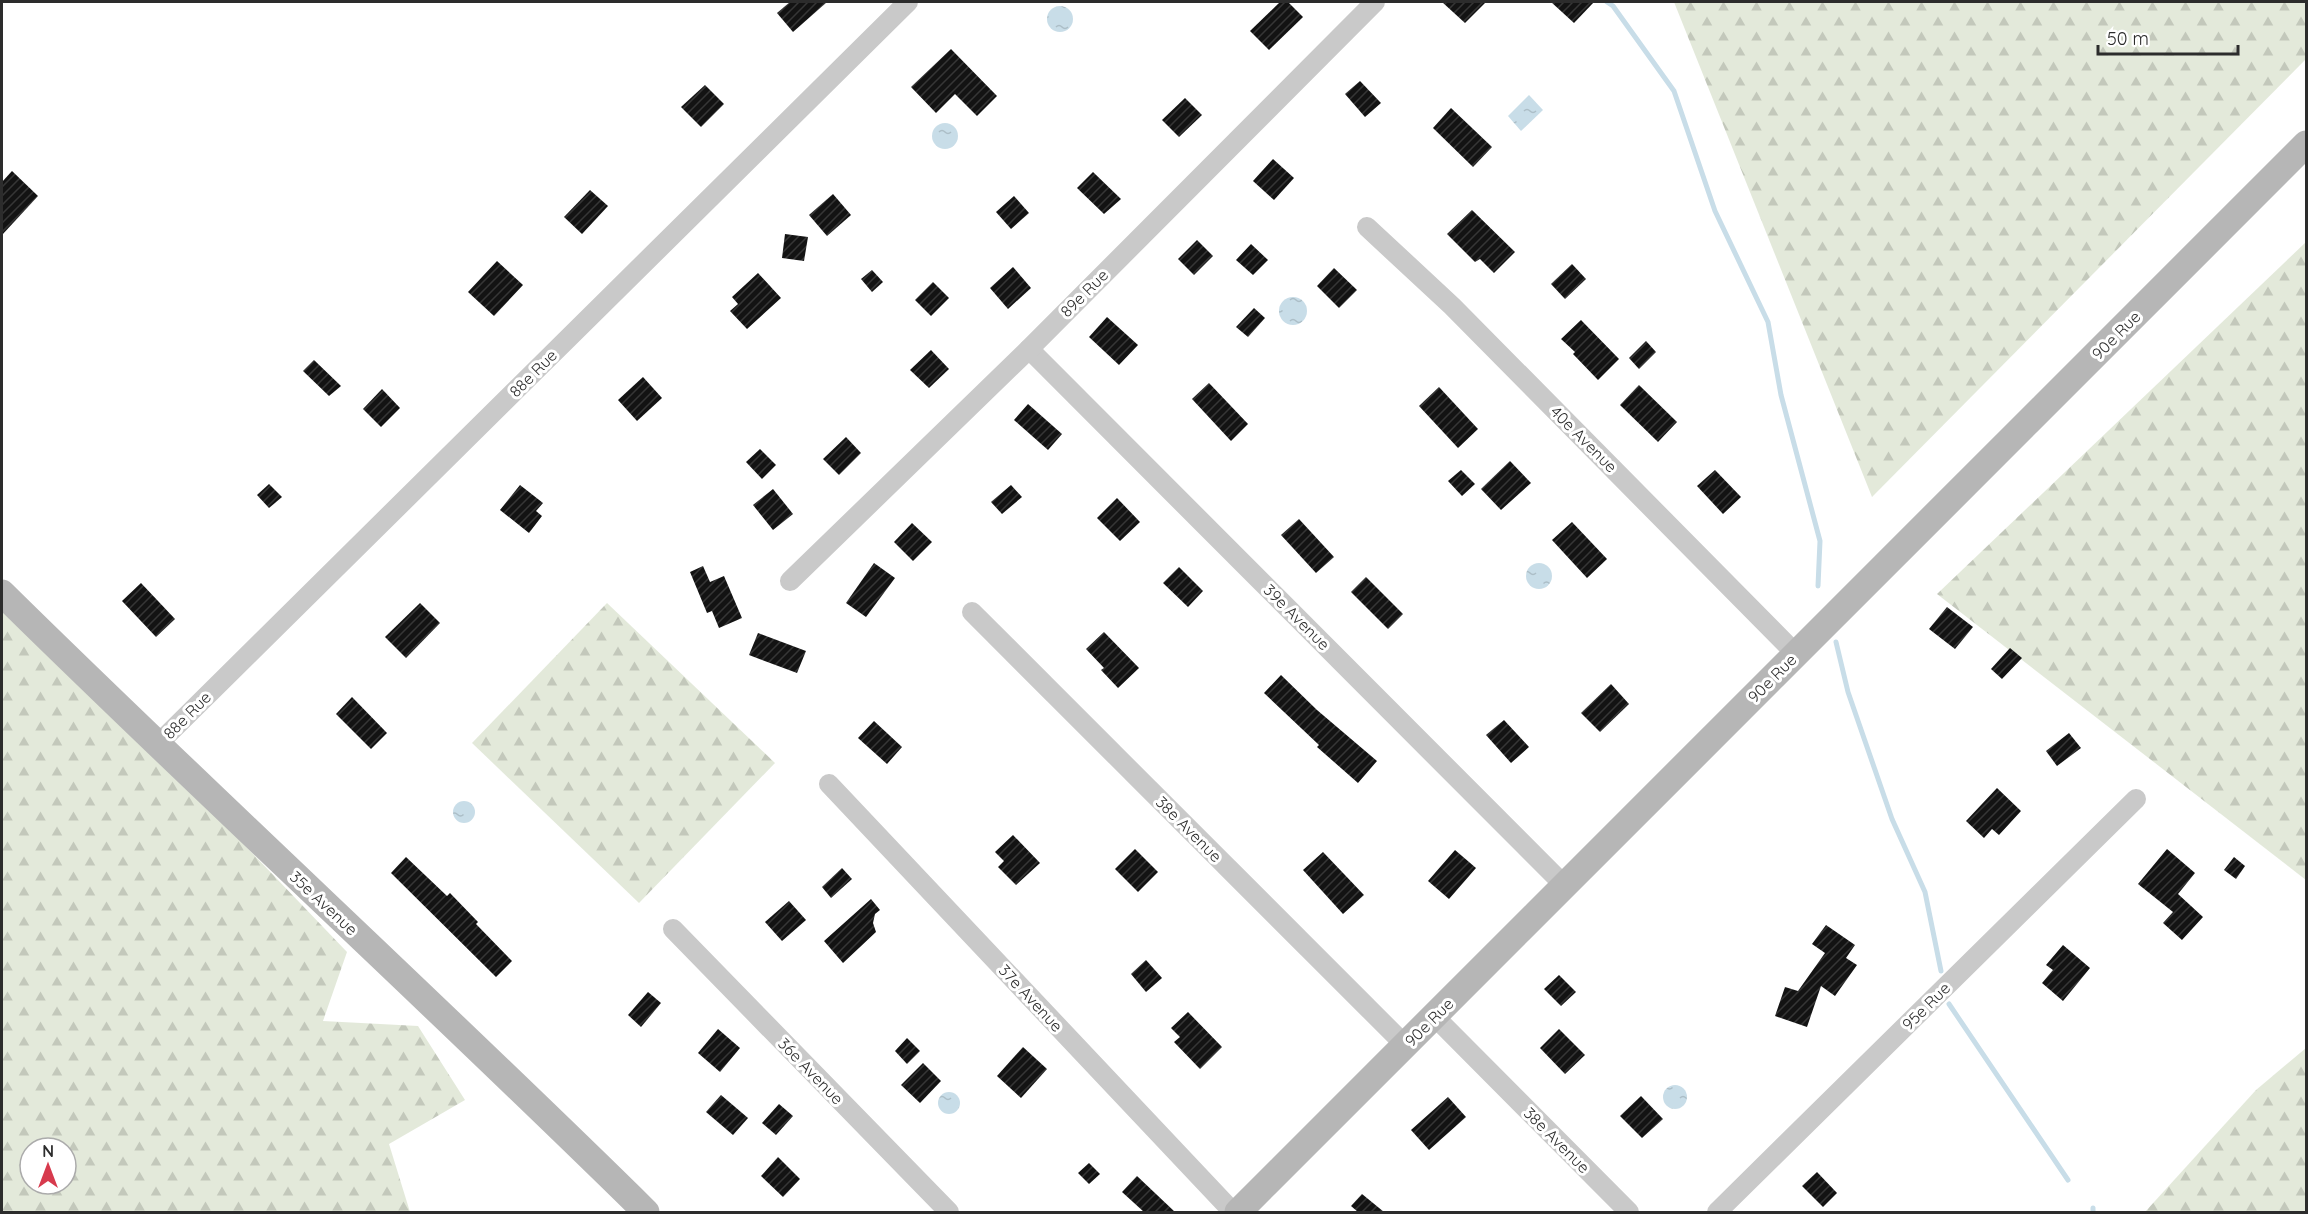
<svg xmlns="http://www.w3.org/2000/svg" width="2308" height="1214" font-family="Quicksand,sans-serif">
	<defs>
		<pattern id="forest-firs" width="22" height="20" patternUnits="userSpaceOnUse" patternTransform="scale(1.5)"><rect width="22" height="20" fill="#e3e9da"/><path d="M5 1l3.5 6h-7zM16 11l3.5 6h-7z" fill="#c3c8bb"/></pattern>
		<pattern id="water-ripples" width="26" height="14" patternUnits="userSpaceOnUse" patternTransform="scale(1.5)"><rect width="26" height="14" fill="#c8dde8"/><path d="M2 4q2-2 4 0t4 0M15 11q2-2 4 0t4 0" fill="none" stroke="#acbec7"/></pattern>
		<pattern id="building-hatch" width="6" height="6" patternUnits="userSpaceOnUse" patternTransform="scale(1.5)"><rect width="6" height="6" fill="#131313"/><path d="M-1 1l2-2M0 6l6-6M5 7l2-2" fill="none" stroke="#363636"/></pattern>
	</defs>
	<rect width="100%" height="100%" fill="#fff"/>
	<!-- forest -->
	<g fill="url(#forest-firs)" fill-rule="evenodd">
		<path d="M1674 2H2306V59L1872 497Z"/>
		<path d="M2306 242V880L1937 594Z"/>
		<path d="M2 592 347 952 323 1021 418 1026 465 1100 389 1144 410 1212H2ZM30 1148H66V1184H30Z"/>
		<path d="M607 603 775 763 639 903 472 743Z"/>
		<path d="M2306 1048V1212H2145L2256 1090Z"/>
	</g>
	<!-- water -->
	<g fill="url(#water-ripples)">
		<circle cx="1060" cy="19" r="13"/>
		<path d="M1529 95 1543 110 1521 131 1508 116Z"/>
		<circle cx="945" cy="136" r="13"/>
		<circle cx="1293" cy="311" r="14"/>
		<circle cx="1539" cy="576" r="13"/>
		<circle cx="464" cy="812" r="11"/>
		<circle cx="1675" cy="1097" r="12"/>
		<circle cx="949" cy="1103" r="11"/>
	</g>
	<g fill="none" stroke-linecap="round" stroke-linejoin="round">
		<!-- stream -->
		<g stroke="#c8dde8" stroke-width="5">
			<path d="M1607 2 1613 6 1674 91 1715 211 1768 322 1781 395 1820 541 1818 586"/>
			<path d="M1836 642 1848 692 1892 819 1925 892 1941 971"/>
			<path d="M1949 1004 2068 1180"/>
			<path d="M2093 1208V1212"/>
		</g>
	</g>
	<!-- building -->
	<g fill="url(#building-hatch)">
		<path d="M790 2H827L793 32 777 13Z"/>
		<path d="M1280 2H1288L1303 17 1269 50 1250 31Z"/>
		<path d="M1442 2H1486L1465 23Z"/>
		<path d="M1551 2H1594L1574 23Z"/>
		<path d="M951 49 997 96 977 116 955 94 936 113 911 87Z"/>
		<path d="M1360 81 1381 103 1365 117 1345 94Z"/>
		<path d="M705 85 724 104 701 127 681 107Z"/>
		<path d="M1185 98 1202 115 1179 137 1162 120Z"/>
		<path d="M1451 108 1492 147 1473 167 1433 128Z"/>
		<path d="M1273 159 1294 178 1274 200 1253 181Z"/>
		<path d="M12 171 38 196 2 235V182Z"/>
		<path d="M1093 172 1121 199 1104 214 1077 188Z"/>
		<path d="M590 190 608 206 582 234 564 217Z"/>
		<path d="M833 194 851 215 827 236 809 215Z"/>
		<path d="M1014 196 1029 213 1011 229 996 212Z"/>
		<path d="M1472 210 1515 252 1494 273 1480 259 1475 262 1447 234Z"/>
		<path d="M785 234 808 237 804 261 782 258Z"/>
		<path d="M1197 240 1213 256 1194 275 1178 259Z"/>
		<path d="M1251 244 1268 260 1253 275 1236 260Z"/>
		<path d="M497 261 523 285 494 316 468 292Z"/>
		<path d="M1572 264 1586 279 1565 299 1551 284Z"/>
		<path d="M1013 267 1031 288 1008 309 990 288Z"/>
		<path d="M1334 268 1357 290 1339 308 1317 286Z"/>
		<path d="M872 270 883 282 872 292 861 279Z"/>
		<path d="M758 273 781 298 747 329 730 311 738 304 732 297Z"/>
		<path d="M933 282 949 298 931 316 915 300Z"/>
		<path d="M1254 308 1265 318 1248 337 1236 327Z"/>
		<path d="M1107 317 1138 345 1119 365 1089 337Z"/>
		<path d="M1581 320 1619 359 1598 380 1573 354 1575 352 1561 339Z"/>
		<path d="M1646 341 1656 352 1639 369 1629 358Z"/>
		<path d="M931 350 949 369 929 388 910 370Z"/>
		<path d="M314 360 341 386 329 396 303 371Z"/>
		<path d="M643 377 662 398 637 421 618 400Z"/>
		<path d="M1209 383 1248 424 1231 441 1192 399Z"/>
		<path d="M1639 385 1677 422 1658 442 1620 405Z"/>
		<path d="M1439 387 1478 429 1458 448 1419 406Z"/>
		<path d="M382 389 400 408 381 427 363 409Z"/>
		<path d="M1028 404 1062 434 1048 450 1014 420Z"/>
		<path d="M846 437 861 453 839 475 823 459Z"/>
		<path d="M760 449 776 465 762 479 746 462Z"/>
		<path d="M1510 461 1531 483 1501 510 1481 489Z"/>
		<path d="M1461 470 1475 484 1462 496 1448 481Z"/>
		<path d="M1715 470 1741 497 1723 514 1697 486Z"/>
		<path d="M269 484 282 497 269 508 257 495Z"/>
		<path d="M520 485 543 503 536 511 542 516 529 533 500 510Z"/>
		<path d="M1011 485 1022 497 1002 514 991 502Z"/>
		<path d="M773 489 793 514 773 530 753 505Z"/>
		<path d="M1117 498 1140 522 1120 541 1097 518Z"/>
		<path d="M1299 519 1334 557 1316 573 1281 535Z"/>
		<path d="M1572 522 1607 559 1587 578 1552 540Z"/>
		<path d="M912 523 932 542 913 561 894 542Z"/>
		<path d="M874 563 895 578 866 617 846 603Z"/>
		<path d="M703 566 710 582 724 576 742 618 719 628 712 611 707 613 690 572Z"/>
		<path d="M1179 567 1203 591 1188 607 1163 583Z"/>
		<path d="M1366 577 1403 614 1388 629 1351 592Z"/>
		<path d="M141 583 175 619 156 637 122 601Z"/>
		<path d="M420 603 440 623 406 658 385 637Z"/>
		<path d="M1947 607 1973 627 1955 649 1929 629Z"/>
		<path d="M1104 632 1139 668 1118 688 1101 670 1104 668 1086 649Z"/>
		<path d="M758 633 806 651 797 673 749 655Z"/>
		<path d="M2010 648 2022 658 2002 679 1991 669Z"/>
		<path d="M1281 675 1317 710 1377 761 1358 783 1317 747 1319 745 1264 693Z"/>
		<path d="M1611 684 1629 704 1600 732 1581 713Z"/>
		<path d="M352 697 387 733 371 749 336 714Z"/>
		<path d="M1504 720 1529 747 1511 763 1486 735Z"/>
		<path d="M874 721 902 747 887 764 858 738Z"/>
		<path d="M2069 733 2081 748 2057 766 2046 751Z"/>
		<path d="M1997 788 2021 811 1999 835 1992 829 1984 838 1966 821Z"/>
		<path d="M1013 835 1040 863 1016 885 998 867 1004 861 995 852Z"/>
		<path d="M1135 849 1158 872 1138 892 1115 869Z"/>
		<path d="M2167 849 2195 873 2178 894 2203 917 2182 940 2163 923 2173 912 2138 884Z"/>
		<path d="M1455 850 1476 868 1449 899 1428 881Z"/>
		<path d="M1323 852 1364 895 1343 914 1303 870Z"/>
		<path d="M406 857 447 896 450 893 478 922 476 924 512 961 496 977 391 873Z"/>
		<path d="M2234 857 2245 866 2236 879 2224 870Z"/>
		<path d="M842 868 852 879 831 898 822 887Z"/>
		<path d="M871 899 880 910 875 914 873 923 876 932 843 963 824 941Z"/>
		<path d="M789 901 806 920 782 941 765 922Z"/>
		<path d="M1826 925 1855 945 1846 958 1857 965 1835 996 1821 986 1807 1027 1775 1016 1785 987 1798 991 1825 953 1812 944Z"/>
		<path d="M2063 945 2090 968 2063 1001 2042 983 2053 970 2046 965Z"/>
		<path d="M1146 960 1162 978 1146 992 1131 974Z"/>
		<path d="M1559 975 1576 992 1561 1006 1544 989Z"/>
		<path d="M648 992 661 1003 641 1027 628 1015Z"/>
		<path d="M1188 1012 1222 1047 1200 1069 1174 1042 1180 1037 1171 1028Z"/>
		<path d="M718 1029 740 1048 720 1072 698 1053Z"/>
		<path d="M1559 1029 1585 1055 1565 1074 1540 1048Z"/>
		<path d="M907 1038 920 1051 907 1064 895 1051Z"/>
		<path d="M1023 1047 1047 1069 1021 1098 997 1076Z"/>
		<path d="M923 1063 941 1081 920 1103 901 1085Z"/>
		<path d="M721 1095 748 1118 733 1135 706 1112Z"/>
		<path d="M1641 1096 1663 1119 1642 1138 1620 1116Z"/>
		<path d="M1448 1097 1466 1117 1429 1150 1411 1130Z"/>
		<path d="M779 1104 793 1116 776 1135 762 1123Z"/>
		<path d="M778 1157 800 1179 783 1197 761 1176Z"/>
		<path d="M1089 1163 1100 1174 1089 1184 1078 1173Z"/>
		<path d="M1817 1172 1837 1193 1823 1207 1802 1186Z"/>
		<path d="M1137 1176 1175 1212H1144L1122 1192Z"/>
		<path d="M1362 1194 1384 1212H1358L1351 1206Z"/>
	</g>
	<g fill="none" stroke-linecap="round" stroke-linejoin="round">
		<!-- street -->
		<g stroke="#c9c9c9" stroke-width="20">
			<path d="M1367 227 1452 306 1796 654"/>
			<path d="M1029 349 1565 886"/>
			<path d="M790 581 1029 349 1375 2"/>
			<path d="M972 612 1406 1046"/>
			<path d="M157 745 908 2"/>
			<path d="M829 784 1233 1212"/>
			<path d="M673 929 949 1212"/>
			<path d="M1435 1017 1629 1212"/>
			<path d="M1717 1212 2136 799"/>
		</g>
		<!-- secondary -->
		<g stroke="#b6b6b6" stroke-width="27">
			<path d="M2 593C214 802 434 1003 646 1212"/>
			<path d="M1238 1212 2306 144"/>
		</g>
	</g>
	<g text-anchor="middle" dominant-baseline="central" stroke-width="6" stroke-linejoin="round" paint-order="stroke">
		<!-- street labels -->
		<g font-size="16" fill="#2c2c2c" stroke="#fff">
			<text transform="translate(1084 293) rotate(-45)">89e Rue</text>
			<text transform="translate(2116 335) rotate(-45)">90e Rue</text>
			<text transform="translate(533 373) rotate(-45)">88e Rue</text>
			<text transform="translate(1584 439) rotate(45)">40e Avenue</text>
			<text transform="translate(1297 617) rotate(45)">39e Avenue</text>
			<text transform="translate(1772 678) rotate(-45)">90e Rue</text>
			<text transform="translate(187 715) rotate(-45)">88e Rue</text>
			<text transform="translate(1189 829) rotate(45)">38e Avenue</text>
			<text transform="translate(324 903) rotate(43)">35e Avenue</text>
			<text transform="translate(1031 998) rotate(47)">37e Avenue</text>
			<text transform="translate(1926 1006) rotate(-45)">95e Rue</text>
			<text transform="translate(1429 1022) rotate(-45)">90e Rue</text>
			<text transform="translate(811 1071) rotate(46)">36e Avenue</text>
			<text transform="translate(1557 1140) rotate(45)">38e Avenue</text>
		</g>
	</g>
	<!-- border -->
	<rect width="2308" height="1214" fill="none" stroke="#2c2c2c" stroke-width="6"/>
	<!-- north arrow -->
	<g transform="translate(48 1166)"><circle r="28" fill="#ffffff" stroke="#ababab" stroke-width="1.5"/>
	<path d="M0-4.5L10 22L0 15L-10 22Z" fill="#d73a4d"/>
	<text y="-9" font-size="16" font-weight="bold" text-anchor="middle" fill="#2c2c2c">N</text>
	</g>
	<!-- scale -->
	<path d="M2098 45v9h140v-9" fill="none" stroke="#2c2c2c" stroke-width="3"/>
	<text x="2107" y="45" font-size="18" fill="#2c2c2c" stroke="#ffffff" stroke-width="4.5" paint-order="stroke">50 m</text>
</svg>
